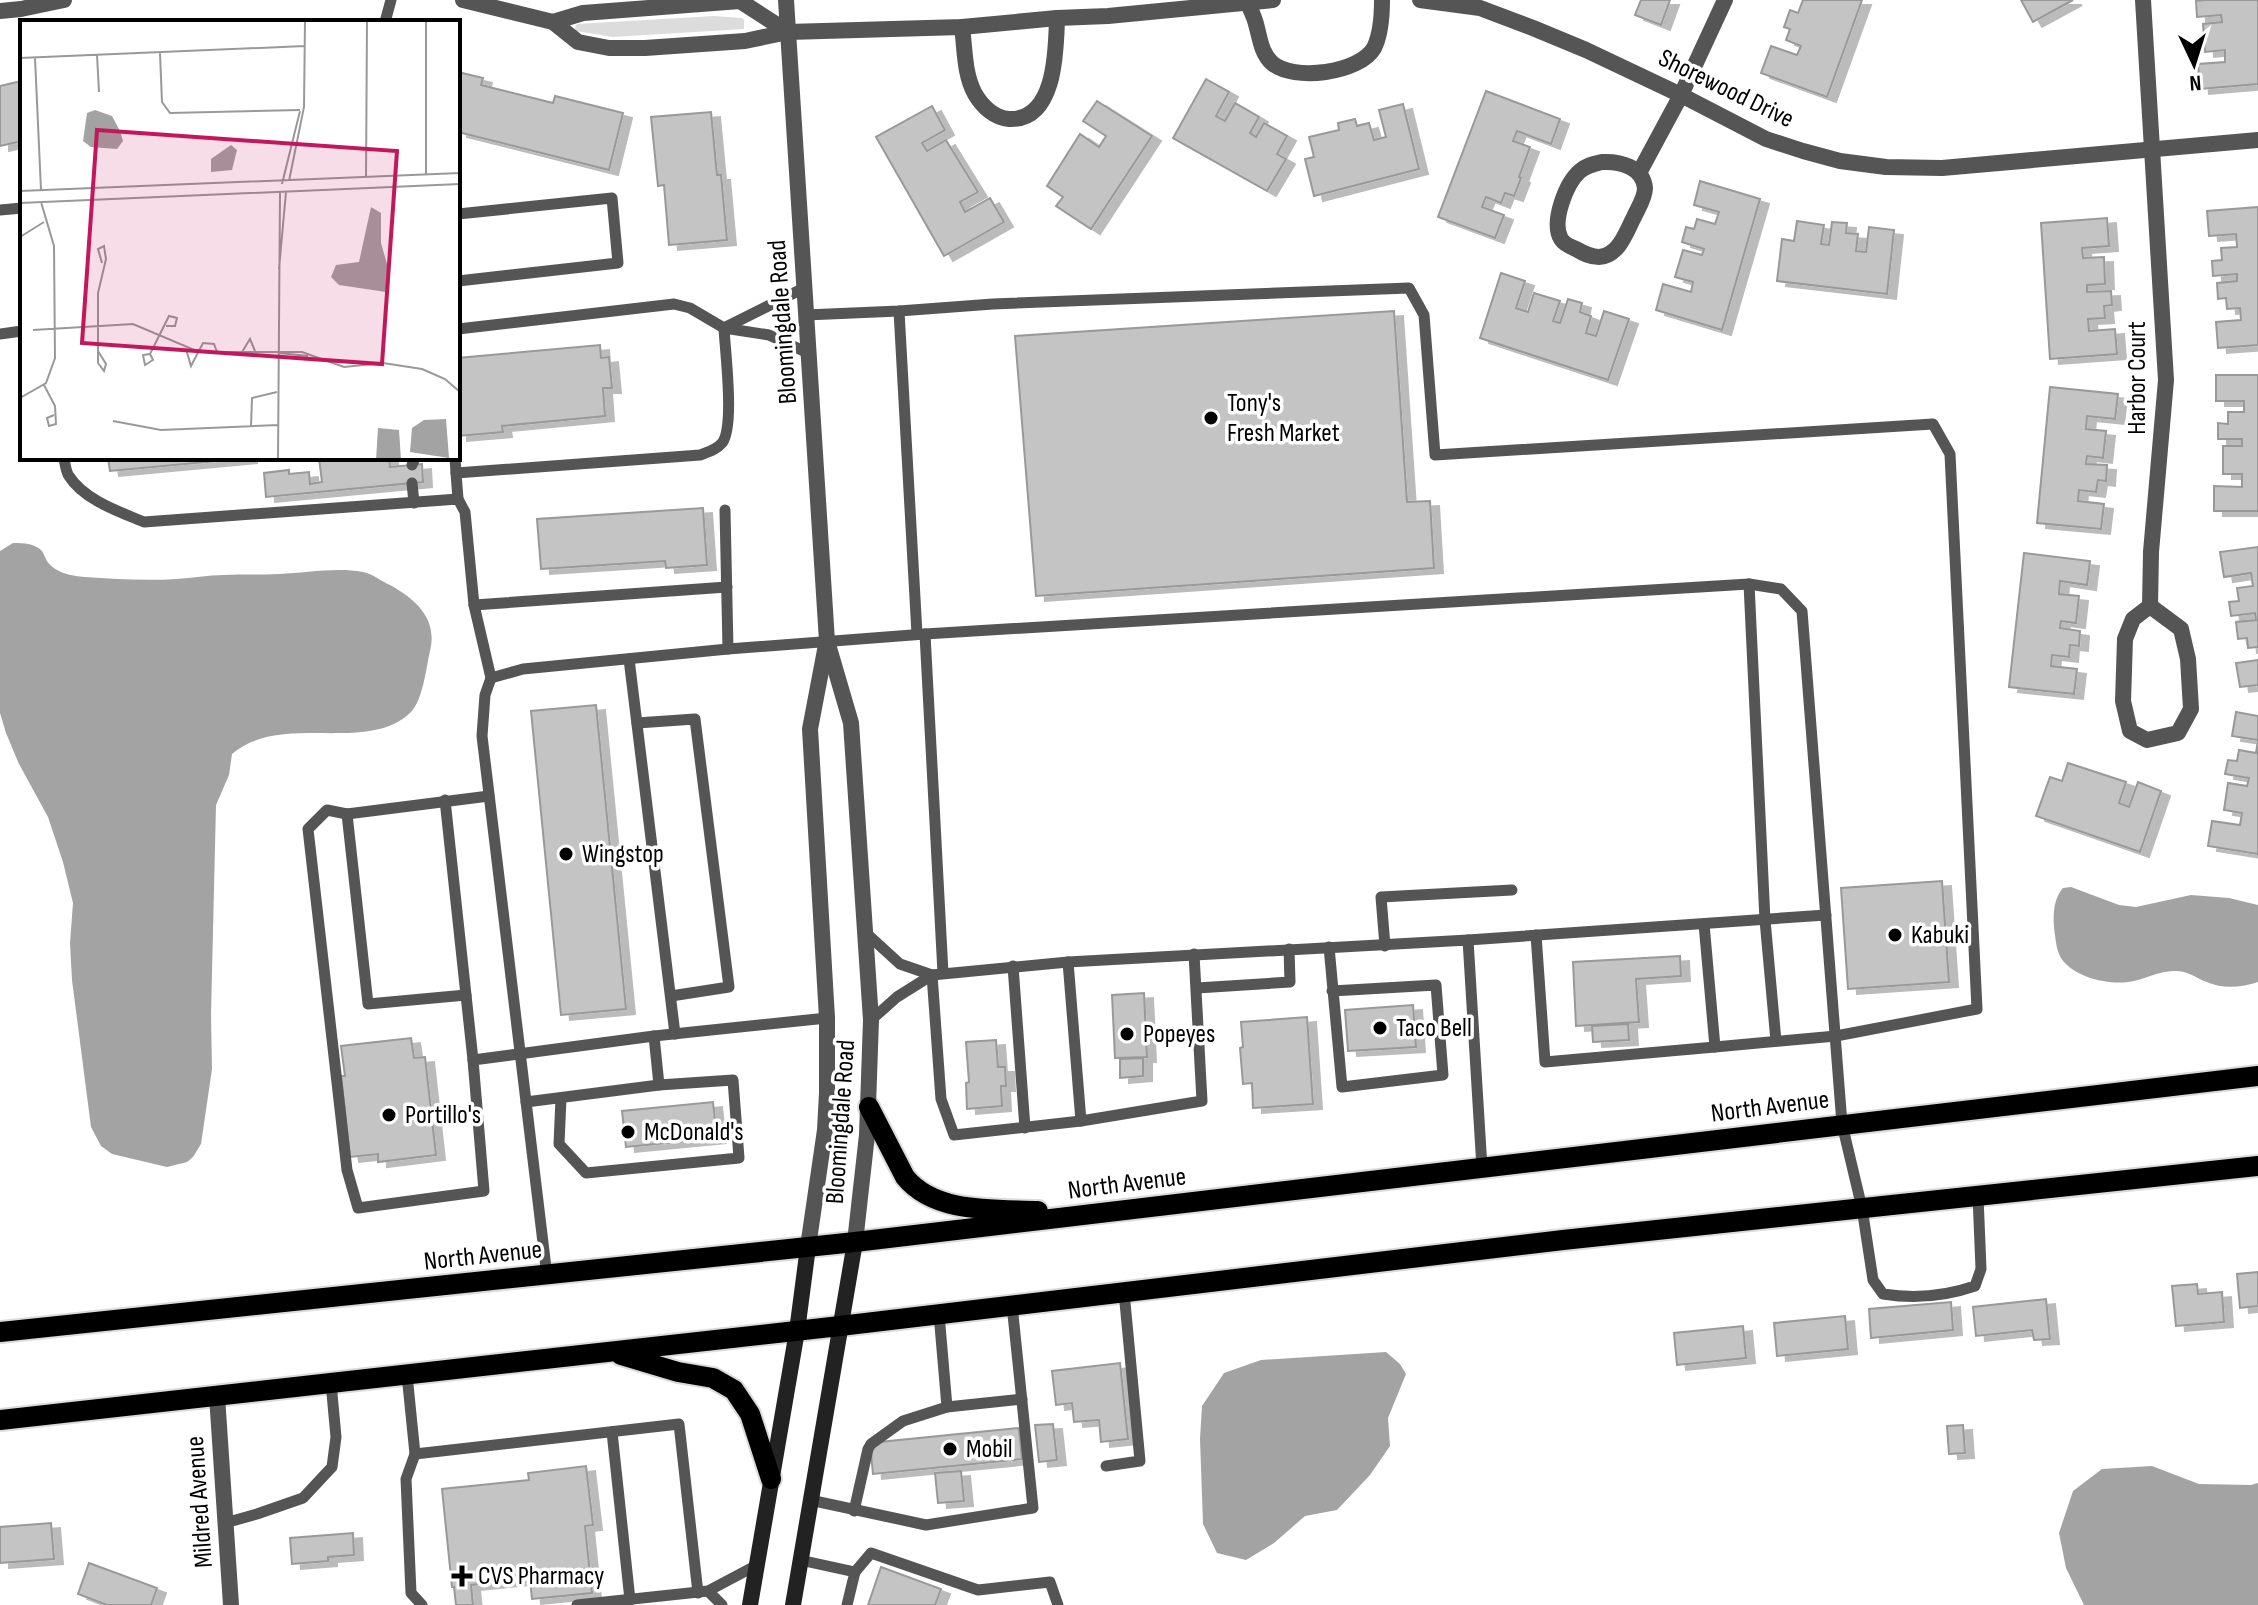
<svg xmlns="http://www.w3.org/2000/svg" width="2258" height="1605" font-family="'Sofia Sans Condensed',sans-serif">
	<defs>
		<filter id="shadow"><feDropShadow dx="9" dy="5" stdDeviation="0" flood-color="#0004"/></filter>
	</defs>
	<rect width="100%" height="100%" fill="#fff"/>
	<!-- green -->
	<path fill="#dcdcdc" d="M714 16 742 18 744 20V29L613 37 576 31 575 28 577 24Z"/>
	<!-- water -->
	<g fill="#a3a3a3">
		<path d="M13 543C24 543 34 543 42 551 44 554 45 558 47 561 55 573 72 576 85 577 115 579 146 581 176 579 192 578 208 575 224 575 242 574 260 575 279 574 306 573 336 567 363 572 373 574 381 581 390 585 415 599 438 618 430 651 426 668 423 701 410 713 367 754 280 712 232 754L229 775 216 805 211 1015 212 1069 201 1144 193 1157 187 1162 167 1167 112 1154 101 1146 91 1127 72 980 70 943 73 903 63 862 48 817 19 764 6 733 0 713V551Z"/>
		<path d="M2071 887 2119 905 2136 907 2191 895 2229 898 2258 905V982C2240 988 2222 989 2204 981 2195 977 2187 971 2176 971 2159 970 2145 980 2128 982 2108 985 2073 977 2061 958 2057 951 2056 943 2055 935 2053 919 2052 901 2063 888Z"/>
		<path d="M1386 1352 1400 1364 1406 1374 1388 1418 1390 1446 1370 1475 1337 1510 1305 1516 1274 1543 1246 1560 1217 1553 1203 1524 1200 1439 1202 1406 1224 1373 1261 1360Z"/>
		<path d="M2152 1466 2199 1484 2251 1485 2258 1483V1605H2084L2066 1568 2059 1533 2073 1491 2102 1469Z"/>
	</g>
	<!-- building -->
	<g fill="#c4c4c4" stroke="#999" stroke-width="2" filter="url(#shadow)">
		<path d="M1641 0H1670L1661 25 1635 15Z"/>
		<path d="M1803 0H1862L1827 97 1761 73 1771 46 1797 55 1801 46 1786 40 1790 29 1784 27 1790 10 1798 13Z"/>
		<path d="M2021 0H2073L2033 22Z"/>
		<path d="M2205 0H2258V84L2200 89 2198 64 2225 62V50L2205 52 2203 24 2222 22 2221 15 2197 17 2196 1Z"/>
		<path d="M458 72 483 78 481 85 553 103 555 96 623 113 609 170 458 132Z"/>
		<path d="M1206 79 1229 92 1216 116 1225 121 1235 103 1259 117 1250 133 1256 137 1264 123 1287 136 1277 154 1286 159 1267 191 1173 138Z"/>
		<path d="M21 81 22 141 0 146V86Z"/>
		<path d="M1486 91 1560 119 1551 144 1517 131 1513 141 1530 147 1519 177 1521 178 1514 196 1505 193 1501 203 1486 197 1482 207 1504 215 1495 238 1438 217Z"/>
		<path d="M1097 101 1152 136 1091 229 1056 206 1063 197 1047 186 1080 134 1099 147 1106 136 1083 121Z"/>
		<path d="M1403 104 1419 169 1314 196 1305 159 1314 157 1309 137 1339 130 1338 123 1355 119 1357 126 1369 123 1374 140 1386 137 1379 110Z"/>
		<path d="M932 106 945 130 922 143 927 151 946 140 978 192 960 202 965 212 990 198 1004 222 944 256 876 137Z"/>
		<path d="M711 112 717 175H721L727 240 669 245 664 185 658 186 651 117Z"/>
		<path d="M1700 181 1760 199 1722 330 1656 310 1663 284 1691 292 1693 282 1675 277 1683 250 1702 255 1704 249 1682 242 1686 227 1694 229 1697 219 1715 224 1719 212 1694 205Z"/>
		<path d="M2258 207V345L2218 348 2216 322 2241 320 2240 308 2227 309 2226 298 2218 299 2217 283 2237 281V274L2213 276 2212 261 2222 260 2221 248 2237 247 2236 234 2209 236 2207 211Z"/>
		<path d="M2107 218 2109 246 2082 248 2083 258 2104 257 2105 284 2087 285V292L2111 291 2112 305 2104 306 2105 318 2088 319 2089 331 2115 329 2117 354 2050 359 2041 223Z"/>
		<path d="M1797 221 1824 225 1821 244 1829 245 1832 222 1847 223 1846 233 1858 234 1856 251 1866 252 1869 227 1894 230 1887 294 1777 281 1782 239 1794 241Z"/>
		<path d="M1501 273 1525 281 1516 308 1528 312 1534 293 1560 301 1553 321 1560 323 1568 299 1582 303 1580 312 1591 316 1586 333 1596 336 1604 311 1629 319 1608 380 1480 338Z"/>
		<path d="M1394 311 1407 502 1430 501 1434 568 1036 596 1015 336Z"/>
		<path d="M600 345 601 358 609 357 612 388H603L605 416 502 426 503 432 458 436V358Z"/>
		<path d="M2216 375H2258V511H2214V486L2242 487V474H2223V446H2242V439H2218V423L2228 424V412H2244V401H2216Z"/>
		<path d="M2050 387 2118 394 2115 419 2087 416 2086 429 2106 431 2103 458 2087 456 2086 464 2107 465 2106 481 2098 480 2096 492 2079 490 2078 501 2104 504 2101 529 2037 523Z"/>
		<path d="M108 458H249L110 471Z"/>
		<path d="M319 458H389L390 467 422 464 423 482 266 497 264 473 289 470V474L309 472 310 484 322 482Z"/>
		<path d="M703 508 707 565 666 568 665 561 541 569 537 519Z"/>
		<path d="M2258 547V647L2248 648 2247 638 2238 639 2236 622 2256 620 2255 613 2231 616 2229 602 2239 601 2237 588 2253 586 2251 573 2224 577 2220 552Z"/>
		<path d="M2024 553 2090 561 2087 585 2060 581 2059 594 2079 596 2076 623 2061 621 2060 628 2080 631 2079 646 2070 645 2069 657 2052 655 2051 666 2077 669 2074 694 2009 687Z"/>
		<path d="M2258 660V685L2240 687 2236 663Z"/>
		<path d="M596 705 626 1009 561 1015 531 711Z"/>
		<path d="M2236 712 2258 716V854L2208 846 2212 821 2240 825 2242 813 2224 810 2228 783 2247 786 2249 778 2225 774 2228 760 2237 761 2239 750 2256 753 2258 740 2232 736Z"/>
		<path d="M2068 763 2126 782 2119 803 2129 807 2138 782 2161 791 2140 852 2036 816 2050 777 2062 781Z"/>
		<path d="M1942 881 1949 982 1848 989 1841 888Z"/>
		<path d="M1680 956 1681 976 1636 979 1639 1022 1576 1026 1573 962Z"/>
		<path d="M1144 993 1147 1057 1115 1058 1112 995Z"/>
		<path d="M1413 1005 1416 1047 1348 1051 1345 1010Z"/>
		<path d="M1307 1017 1313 1104 1253 1108 1252 1083 1243 1084 1240 1048 1243 1047 1241 1022Z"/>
		<path d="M1628 1024 1629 1040 1593 1042 1592 1026Z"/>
		<path d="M411 1038 414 1058 425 1057 436 1155 378 1162V1154L350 1157 341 1076H345L341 1046Z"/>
		<path d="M996 1040 998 1067H1005L1006 1086H1001L1002 1106 967 1109 966 1083 969 1082 966 1042Z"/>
		<path d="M1143 1058V1076L1120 1078V1059Z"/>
		<path d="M713 1102 717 1138 626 1147 622 1111Z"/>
		<path d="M2258 1272V1306L2240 1308 2237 1274Z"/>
		<path d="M2197 1284 2198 1294 2222 1292 2224 1322 2176 1326 2172 1286Z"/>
		<path d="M2046 1299 2050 1339 2034 1340 2032 1330 1976 1336 1973 1307Z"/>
		<path d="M1951 1302 1953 1330 1871 1338 1869 1309Z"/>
		<path d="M1845 1316 1848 1349 1777 1356 1774 1323Z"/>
		<path d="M1743 1326 1746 1358 1677 1365 1674 1333Z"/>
		<path d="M1120 1363 1128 1439 1101 1442 1099 1420 1074 1422 1072 1403 1056 1405 1052 1371Z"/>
		<path d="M1053 1424 1057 1460 1039 1462 1035 1425Z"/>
		<path d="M1963 1425 1965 1453 1949 1454 1947 1426Z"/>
		<path d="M1019 1428 1022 1459 873 1474 870 1443Z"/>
		<path d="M586 1466 593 1525 585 1526 592 1593 532 1599 530 1579 471 1585 473 1605H456L454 1587H452L442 1489 529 1480 528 1473Z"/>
		<path d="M961 1471 964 1501 938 1503 935 1473Z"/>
		<path d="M51 1523 54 1559 0 1563V1527Z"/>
		<path d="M353 1533 354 1555 328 1557V1561L292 1564 290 1538Z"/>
		<path d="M89 1563 157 1588 151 1605H107L78 1594Z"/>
		<path d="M881 1567 941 1589 935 1605H868Z"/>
	</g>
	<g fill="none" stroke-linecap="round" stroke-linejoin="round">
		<defs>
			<g id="primary">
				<path d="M869 1107 905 1177C935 1214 994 1209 1038 1211"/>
				<path d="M0 1332 855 1242 2258 1076"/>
				<path d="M621 1355 678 1372 713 1378 734 1390 750 1414 771 1479"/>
				<path d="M0 1420 840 1326 1563 1240 2258 1166"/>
			</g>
		</defs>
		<!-- primary casing -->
		<use href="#primary" stroke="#dbdbdb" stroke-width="24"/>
		<!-- service -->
		<g stroke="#555" stroke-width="11">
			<path d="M385 22 391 0"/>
			<path d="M0 210 22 208"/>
			<path d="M458 214 612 198 618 263 458 281"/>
			<path d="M899 311 917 634"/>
			<path d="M806 315 899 311 993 304 1409 288 1424 315 1435 455 1933 424 1950 454 1977 1009 1836 1036 1715 1047 1704 924"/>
			<path d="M724 328 804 288"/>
			<path d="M458 329 674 304 690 308 724 328 769 335 808 353"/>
			<path d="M0 334 22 331"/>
			<path d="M64 458C65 464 66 472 69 476 84 500 120 512 144 522L458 499 465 512 474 605 491 678"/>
			<path d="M455 458 456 473"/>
			<path d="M412 465 415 458"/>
			<path d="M412 483 414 503"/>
			<path d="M458 499 456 473 700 455C708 452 716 450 722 443 735 427 725 351 724 328"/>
			<path d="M725 510 728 649"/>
			<path d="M1749 584 1765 920 1776 1041"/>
			<path d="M474 605 727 587"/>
			<path d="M925 634 943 973"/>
			<path d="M629 659 675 1034"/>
			<path d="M637 723 695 719 729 987 671 996"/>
			<path d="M489 796 347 814 327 810 308 829 347 1170 358 1208 484 1191 473 1060 654 1036 827 1018"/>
			<path d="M445 800 473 1060"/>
			<path d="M347 814 368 1004 466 995"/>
			<path d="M866 933 900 964 932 975 1068 962 1468 940 1482 1168"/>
			<path d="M1536 935 1545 1062 1715 1047"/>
			<path d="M1468 940 1826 915"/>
			<path d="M1385 946 1381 897 1512 890"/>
			<path d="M1329 947 1342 1087 1443 1075 1436 985 1332 991"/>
			<path d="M1068 962 1081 1121"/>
			<path d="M1013 966 1025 1128"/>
			<path d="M932 975 941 1099 954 1135 1081 1121 1202 1101 1194 954"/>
			<path d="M1197 988 1290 982 1289 949"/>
			<path d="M871 1020 897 997 932 975"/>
			<path d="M654 1036 659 1085"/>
			<path d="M526 1102 659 1085 733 1080 739 1158 586 1173 559 1144 561 1098"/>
			<path d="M547 1276 482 736 485 695 491 678 523 669 728 649 925 634 1749 584 1781 589 1802 611 1842 1124 1862 1208 1873 1280 1883 1294C1914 1299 1946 1296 1975 1286L1981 1269 1978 1196"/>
			<path d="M939 1314 947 1407 1022 1399"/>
			<path d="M407 1375 415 1454 406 1479 411 1593 422 1605"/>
			<path d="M612 1432 630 1600"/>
			<path d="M415 1454 679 1424 698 1593"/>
			<path d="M1106 1466 1140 1461 1124 1292"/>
			<path d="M810 1500 926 1525 1033 1508 1012 1305"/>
			<path d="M854 1511 868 1449 871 1444 903 1421 947 1407"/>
			<path d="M225 1523 257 1514 303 1498 332 1467 336 1437 331 1383"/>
			<path d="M800 1560 855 1572 847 1605"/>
			<path d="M855 1572 871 1553 978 1590 1050 1582 1058 1605"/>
			<path d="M708 1591 722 1605"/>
			<path d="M577 1605 708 1591 757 1565"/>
		</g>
		<!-- minor -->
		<g stroke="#555" stroke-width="16">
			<path d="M463 0 553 22 578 42 609 48H645L745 41 788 32 962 27 1057 18 1108 16 1273 0"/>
			<path d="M1420 0 1480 8 1533 28 1586 50 1681 95 1766 139 1803 151 1840 161 1886 167 1942 168 2258 140"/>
			<path d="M2143 0 2166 380 2151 552 2150 606"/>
			<path d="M1247 1C1250 9 1254 16 1256 24 1260 38 1261 53 1272 63 1293 82 1360 73 1374 48 1381 34 1382 15 1382 0"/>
			<path d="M0 11 21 9 64 0"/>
			<path d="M553 22 583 13 740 1 788 32"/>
			<path d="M962 27C965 49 964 74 975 94 982 106 994 118 1009 119 1056 121 1056 50 1057 18"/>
			<path d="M1602 162C1620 161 1643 167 1645 188 1645 198 1638 208 1634 217 1626 232 1619 256 1599 257 1590 257 1583 253 1576 249 1571 247 1564 244 1561 239 1551 222 1566 183 1580 171 1587 165 1594 164 1602 162Z"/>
			<path d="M1639 173 1681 95 1725 0"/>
			<path d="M2150 606 2181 629 2188 659 2191 709 2178 733 2147 740 2130 731 2123 701 2125 639 2133 619Z"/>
			<path d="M217 1396 231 1605"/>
		</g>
		<!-- tertiary -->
		<g stroke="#555" stroke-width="16">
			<path d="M786 0 827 641 851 723 871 1020 867 1135 855 1242"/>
			<path d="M808 1247 825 1130 827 1093V1018L810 729 826 645"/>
		</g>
		<!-- secondary -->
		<g stroke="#222" stroke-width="16">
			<path d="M750 1605 797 1331 808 1247"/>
			<path d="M793 1605 855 1242"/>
		</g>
		<!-- primary -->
		<use href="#primary" stroke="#000" stroke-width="20"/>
	</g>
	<!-- markers -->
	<g fill="#000" stroke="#fff" stroke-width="3">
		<circle cx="1211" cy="418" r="8"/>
		<circle cx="566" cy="854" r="8"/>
		<circle cx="1895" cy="935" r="8"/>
		<circle cx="1380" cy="1028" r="8"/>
		<circle cx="1127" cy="1034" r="8"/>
		<circle cx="389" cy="1115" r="8"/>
		<circle cx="628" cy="1132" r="8"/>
		<circle cx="950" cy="1449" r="8"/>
		<path d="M458 1564h8v8h8v8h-8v8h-8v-8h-8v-8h8z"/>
	</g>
	<g text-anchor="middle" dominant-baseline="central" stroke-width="7" stroke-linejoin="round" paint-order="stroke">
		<!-- street labels -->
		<g font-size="26" fill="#000" stroke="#fff">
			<text transform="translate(1726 89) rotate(26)">Shorewood Drive</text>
			<text transform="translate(783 322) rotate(-94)">Bloomingdale Road</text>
			<text transform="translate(2137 378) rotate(-90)">Harbor Court</text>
			<text transform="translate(1770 1107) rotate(-7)">North Avenue</text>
			<text transform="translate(841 1122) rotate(-86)">Bloomingdale Road</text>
			<text transform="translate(1127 1184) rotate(-7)">North Avenue</text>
			<text transform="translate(483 1256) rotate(-6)">North Avenue</text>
			<text transform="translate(200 1502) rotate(-94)">Mildred Avenue</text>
		</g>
		<!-- poi labels -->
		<g font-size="26" fill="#000" stroke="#fff" text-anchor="start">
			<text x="1227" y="403">Tony's<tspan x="1227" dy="30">Fresh Market</tspan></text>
			<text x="582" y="854">Wingstop</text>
			<text x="1911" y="935">Kabuki</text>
			<text x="1396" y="1028">Taco Bell</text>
			<text x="1143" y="1034">Popeyes</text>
			<text x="405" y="1115">Portillo's</text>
			<text x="644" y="1132">McDonald's</text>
			<text x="966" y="1449">Mobil</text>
			<text x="478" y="1576">CVS Pharmacy</text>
		</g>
	</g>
	<!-- overview -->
	<g transform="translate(20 20)">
		<rect width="440" height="440" fill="#fff"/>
		<path d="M75 90 92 96 100 111 103 121 97 129 71 127 63 121 67 93ZM211 125 217 130 212 150 191 152V139ZM351 187 361 193V223L369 251 366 272 319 265 311 257 316 245 339 242ZM426 399 429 438 390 432 392 408 404 400ZM358 408 379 410 381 440H356Z" fill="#a3a3a3"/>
		<path fill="none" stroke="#999" stroke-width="2" d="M406 0V154M140 33 142 82 150 93 280 90M77 35 79 72M0 38 285 26M15 38 21 170M346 157 347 0M269 161 284 87 285 0M262 164 280 91M0 171 440 153M0 183 440 164M0 217 24 202M259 249 266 172M13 310 113 304 179 332H282L324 347 363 343 402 349 425 359 440 372M166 329 171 346 183 323 194 324 197 332M78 331 86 344 84 351 78 343V273L86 239 84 226 78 229 82 243M222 332 230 319 235 331M259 333 288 336M130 334 133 340 125 345 123 335 130 334 149 296 157 298 155 306H146M24 365 35 386 36 404 29 406 27 398 34 395M0 378 26 363 35 338 34 226 21 182M93 401 141 410 258 405M231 406 232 378 257 372M258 440 260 172"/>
		<path fill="#c2185b" fill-opacity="0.15" stroke="#c2185b" stroke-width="4" d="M77 110 377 131 362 344 62 323Z"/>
		<rect width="440" height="440" fill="none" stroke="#000" stroke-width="4"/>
	</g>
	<!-- north arrow -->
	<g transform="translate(2194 64) rotate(176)" stroke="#ffffff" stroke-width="6" paint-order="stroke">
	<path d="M0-6L14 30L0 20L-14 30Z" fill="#000000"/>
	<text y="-12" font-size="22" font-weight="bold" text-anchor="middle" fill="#000000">N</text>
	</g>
</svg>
